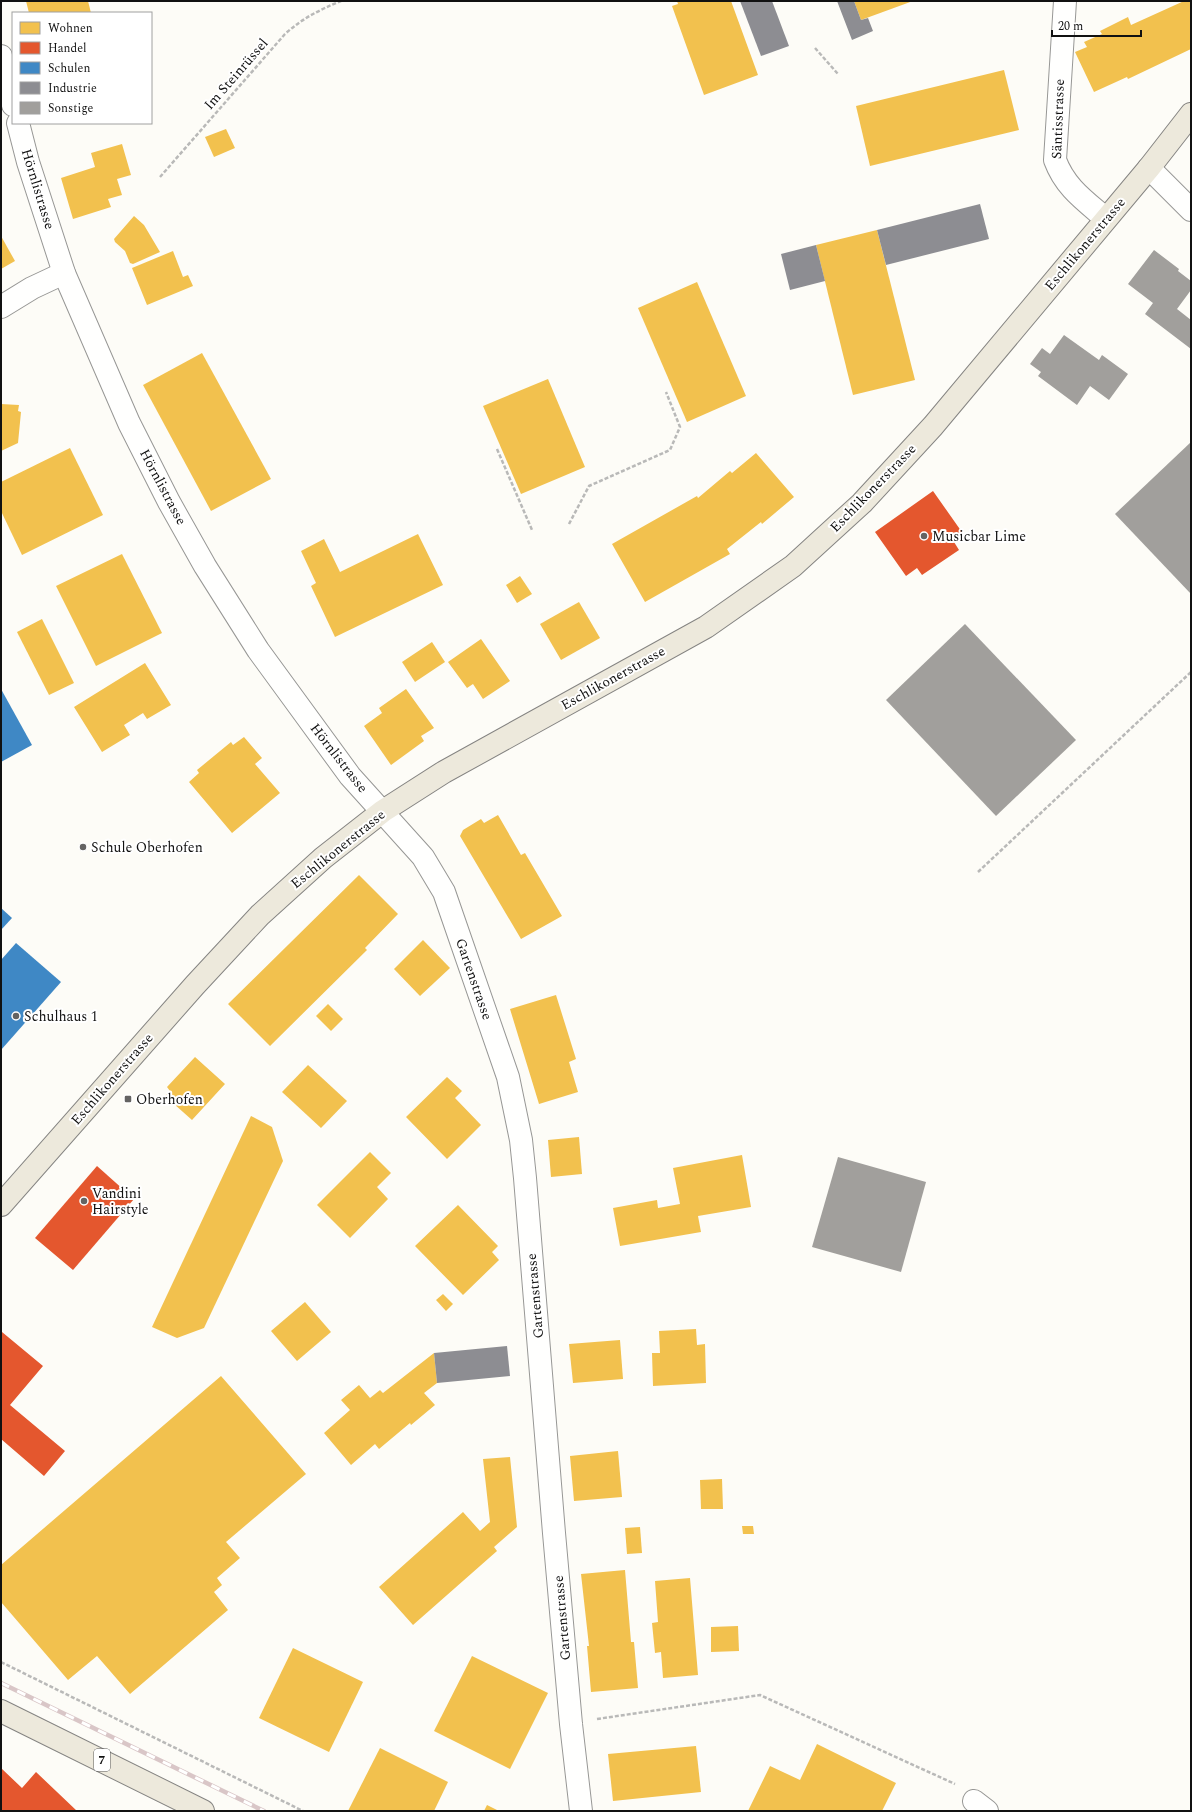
<svg xmlns="http://www.w3.org/2000/svg" width="1192" height="1812" font-family="Spectral,serif">
	<rect width="100%" height="100%" fill="#fdfcf7"/>
	<!-- homes -->
	<g fill="#f2c14e">
		<path d="M26 1H88L91 13H29Z"/>
		<path d="M677 1H731L758 75 704 95 672 6 678 4Z"/>
		<path d="M854 1H913L861 20Z"/>
		<path d="M1184 1H1191V49L1128 79 1127 77 1094 92 1075 52 1087 47 1084 42 1102 34 1100 31 1128 17 1131 25Z"/>
		<path d="M1004 70 1019 130 870 166 856 106Z"/>
		<path d="M226 129 235 148 214 157 205 137Z"/>
		<path d="M122 144 131 175 117 179 122 195 108 199 111 207 73 219 61 178 95 167 91 153Z"/>
		<path d="M134 216 144 225 160 252 133 264 130 263 125 251 115 242 114 239Z"/>
		<path d="M877 230 915 380 853 395 816 245Z"/>
		<path d="M1 236 15 261 1 269Z"/>
		<path d="M173 251 183 277 188 275 193 286 147 305 132 268Z"/>
		<path d="M697 282 746 396 687 422 638 308Z"/>
		<path d="M202 353 271 479 211 511 143 385Z"/>
		<path d="M548 379 585 467 521 494 483 406Z"/>
		<path d="M1 404 19 405 18 411 21 412 18 443 1 451Z"/>
		<path d="M70 448 103 515 22 555 1 511V482Z"/>
		<path d="M756 453 794 497 762 524 761 522 727 549 730 554 645 602 612 544 697 496 698 498 730 471 732 473Z"/>
		<path d="M418 534 443 585 335 637 311 586 316 583 301 551 324 539 340 572Z"/>
		<path d="M122 554 162 633 96 666 56 586Z"/>
		<path d="M520 576 532 594 517 603 506 585Z"/>
		<path d="M579 602 600 638 561 660 540 624Z"/>
		<path d="M42 619 74 683 49 695 17 632Z"/>
		<path d="M481 639 510 681 483 699 473 684 467 688 448 662Z"/>
		<path d="M432 642 445 662 415 682 402 662Z"/>
		<path d="M145 663 171 705 147 719 143 713 124 725 130 735 102 752 74 707Z"/>
		<path d="M406 689 434 728 421 736 424 741 391 765 364 726 382 713 379 708Z"/>
		<path d="M244 737 262 758 255 764 280 793 232 833 189 782 199 773 197 770 231 742 233 745Z"/>
		<path d="M498 815 521 855 525 853 562 916 521 939 460 836 463 830 481 819 484 823Z"/>
		<path d="M359 875 398 914 365 948 367 950 270 1046 228 1004Z"/>
		<path d="M423 940 450 968 420 996 394 969Z"/>
		<path d="M556 995 576 1059 569 1062 578 1092 539 1104 510 1009Z"/>
		<path d="M328 1004 343 1019 331 1031 316 1016Z"/>
		<path d="M195 1057 225 1084 192 1120 165 1096 170 1091 167 1087Z"/>
		<path d="M308 1065 347 1101 321 1128 282 1092Z"/>
		<path d="M447 1077 462 1091 455 1098 481 1125 447 1159 406 1117Z"/>
		<path d="M251 1116 272 1127 283 1161 204 1328 177 1338 152 1327Z"/>
		<path d="M579 1137 582 1174 551 1177 548 1140Z"/>
		<path d="M370 1152 391 1173 377 1187 388 1199 350 1238 317 1205Z"/>
		<path d="M742 1155 751 1207 698 1216 701 1232 620 1246 613 1208 657 1200 658 1208 680 1204 673 1168Z"/>
		<path d="M458 1205 498 1246 492 1252 499 1260 463 1295 415 1246Z"/>
		<path d="M443 1294 453 1304 446 1311 436 1300Z"/>
		<path d="M305 1302 331 1332 297 1361 271 1331Z"/>
		<path d="M696 1329 697 1345 705 1344 706 1383 653 1386 652 1353H660L659 1331Z"/>
		<path d="M620 1340 623 1379 573 1383 569 1344Z"/>
		<path d="M434 1353 437 1383 424 1393 435 1405 411 1425 410 1423 379 1449 375 1444 351 1465 324 1433 350 1410 341 1400 359 1385 370 1398 380 1390 383 1393Z"/>
		<path d="M221 1376 306 1474 226 1542 240 1558 217 1578 222 1585 214 1592 228 1610 130 1694 97 1656 68 1680 1 1602V1565Z"/>
		<path d="M618 1451 622 1497 574 1501 570 1456Z"/>
		<path d="M510 1457 517 1527 494 1547 497 1551 413 1625 379 1587 463 1512 480 1531 490 1522 483 1459Z"/>
		<path d="M722 1479 723 1509H701L700 1480Z"/>
		<path d="M742 1526H753L754 1534H743Z"/>
		<path d="M640 1527 642 1553 627 1554 625 1528Z"/>
		<path d="M625 1570 631 1642H634L638 1688 591 1692 587 1646H589L581 1574Z"/>
		<path d="M690 1578 698 1675 663 1678 661 1652 655 1653 652 1623 658 1622 655 1581Z"/>
		<path d="M738 1626 739 1651 711 1652V1627Z"/>
		<path d="M293 1648 363 1682 329 1752 259 1718Z"/>
		<path d="M472 1656 548 1693 510 1769 434 1731Z"/>
		<path d="M817 1744 896 1783 882 1811H808L805 1810V1811H748L770 1766 800 1780Z"/>
		<path d="M696 1746 701 1792 613 1801 608 1754Z"/>
		<path d="M380 1748 448 1782 434 1811H348Z"/>
		<path d="M487 1805 499 1811H484Z"/>
	</g>
	<!-- shops -->
	<g fill="#e4572e">
		<path d="M933 491 964 535 954 542 959 550 922 575 917 568 906 576 875 532Z"/>
		<path d="M97 1166 134 1199 73 1270 35 1238Z"/>
		<path d="M2 1332 43 1366 10 1405 65 1451 44 1476 1 1439Z"/>
		<path d="M1 1768 22 1788 36 1772 77 1811H1Z"/>
	</g>
	<!-- schools -->
	<g fill="#3f88c5">
		<path d="M1 689 32 745 1 762Z"/>
		<path d="M1 908 12 918 1 930Z"/>
		<path d="M16 943 61 982 1 1050V960Z"/>
	</g>
	<!-- industry -->
	<g fill="#8d8d92">
		<path d="M740 1H772L789 46 761 56Z"/>
		<path d="M837 1H854L861 20 868 18 873 31 852 40Z"/>
		<path d="M980 204 989 239 886 265 877 230Z"/>
		<path d="M816 245 825 281 790 290 781 254Z"/>
		<path d="M507 1346 510 1376 437 1383 434 1353Z"/>
	</g>
	<!-- building -->
	<g fill="#a19f9c">
		<path d="M1154 250 1179 269 1178 271 1191 281V290L1177 309 1191 320V349L1145 314 1153 303 1128 284Z"/>
		<path d="M1064 335 1099 360 1102 355 1128 374 1109 400 1090 386 1077 405 1038 376 1041 372 1030 364 1042 348 1050 354Z"/>
		<path d="M1191 442V594L1115 514Z"/>
		<path d="M965 624 1076 740 996 816 886 700Z"/>
		<path d="M838 1157 926 1182 901 1272 812 1247Z"/>
	</g>
	<g fill="none" stroke-linecap="round" stroke-linejoin="round">
		<defs>
			<g id="minor">
				<path d="M1065 1 1055 160C1065 187 1084 200 1105 218"/>
				<path d="M1 56 13 105"/>
				<path d="M18 123 28 162 64 273 129 423 169 502 205 566 258 650 350 776 423 857 444 892 508 1077 521 1140 525 1178 554 1533 571 1724 581 1811"/>
				<path d="M1149 168 1191 210"/>
				<path d="M1 307 32 288 64 273"/>
				<path d="M974 1801 987 1811"/>
			</g>
			<g id="major">
				<path d="M1 1205 195 985 260 915 323 858 383 811 444 772 706 627 793 566 862 503 933 426 1149 168 1191 114"/>
				<path d="M1 1711 203 1811"/>
			</g>
		</defs>
		<!-- minor casing -->
		<use href="#minor" stroke="#979795" stroke-width="24"/>
		<!-- major casing -->
		<use href="#major" stroke="#858482" stroke-width="24"/>
		<!-- path -->
		<g stroke="#b9b9b8" stroke-width="2.5" stroke-dasharray="4 2" stroke-linecap="butt">
			<path d="M815 48 838 74"/>
			<path d="M160 177 285 34C303 18 319 10 341 1"/>
			<path d="M497 449 532 530"/>
			<path d="M569 524 589 486 670 450 680 427 666 392"/>
			<path d="M978 872 1191 672"/>
			<path d="M1 1662 303 1811"/>
			<path d="M597 1719 760 1695 955 1784"/>
		</g>
		<!-- minor -->
		<use href="#minor" stroke="#fffffe" stroke-width="22"/>
		<!-- major -->
		<use href="#major" stroke="#ede9dc" stroke-width="22"/>
		<defs>
			<path id="rail" d="M1 1683 264 1811"/>
		</defs>
		<!-- rail casing -->
		<use href="#rail" stroke="#d9c6c7" stroke-width="4.5"/>
		<!-- rail -->
		<use href="#rail" stroke="#fff" stroke-width="3" stroke-dasharray="9" stroke-linecap="butt"/>
	</g>
	<!-- markers -->
	<g fill="#646362" stroke="#fff" stroke-width="1.5">
		<circle cx="924" cy="536" r="4"/>
		<circle cx="83" cy="847" r="4"/>
		<circle cx="16" cy="1016" r="4"/>
		<rect x="124" y="1095" width="8" height="8" rx="2"/>
		<circle cx="84" cy="1201" r="4"/>
	</g>
	<g text-anchor="middle" dominant-baseline="central" stroke-width="4" stroke-linejoin="round" paint-order="stroke">
		<!-- shield labels -->
		<rect fill="#fff" stroke="#585858" stroke-width="1" x="94" y="1749" width="16" height="22" rx="3"/>
		<g font-size="13" font-weight="bold" fill="#111">
			<text x="102" y="1760">7</text>
		</g>
		<!-- street labels -->
		<g font-size="14" fill="#111" stroke="#fff">
			<text transform="translate(236 74) rotate(-49)">Im Steinrüssel</text>
			<text transform="translate(1058 119) rotate(-88)">Säntisstrasse</text>
			<text transform="translate(38 189) rotate(73)">Hörnlistrasse</text>
			<text transform="translate(1085 244) rotate(-50)">Eschlikonerstrasse</text>
			<text transform="translate(163 487) rotate(62)">Hörnlistrasse</text>
			<text transform="translate(873 488) rotate(-46)">Eschlikonerstrasse</text>
			<text transform="translate(613 678) rotate(-29)">Eschlikonerstrasse</text>
			<text transform="translate(339 758) rotate(52)">Hörnlistrasse</text>
			<text transform="translate(338 849) rotate(-39)">Eschlikonerstrasse</text>
			<text transform="translate(474 979) rotate(71)">Gartenstrasse</text>
			<text transform="translate(112 1079) rotate(-49)">Eschlikonerstrasse</text>
			<text transform="translate(535 1296) rotate(-95)">Gartenstrasse</text>
			<text transform="translate(562 1618) rotate(-95)">Gartenstrasse</text>
		</g>
		<!-- poi labels -->
		<g font-size="14" fill="#111" stroke="#fff" text-anchor="start">
			<text x="932" y="536">Musicbar Lime</text>
			<text x="91" y="847">Schule Oberhofen</text>
			<text x="24" y="1016">Schulhaus 1</text>
			<text x="136" y="1099">Oberhofen</text>
			<text x="92" y="1193">Vandini<tspan x="92" dy="16">Hairstyle</tspan></text>
		</g>
	</g>
	<!-- border -->
	<rect width="1192" height="1812" fill="none" stroke="#111111" stroke-width="4"/>
	<!-- legend -->
	<rect x="12" y="12" width="140" height="112" fill="#ffffff" stroke="#a0a0a0"/>
	<rect x="20" y="22" width="20" height="12" fill="#f2c14e" stroke="#a0a0a0"/>
	<text x="48" y="32" font-size="12" fill="#111111">Wohnen</text>
	<rect x="20" y="42" width="20" height="12" fill="#e4572e" stroke="#a0a0a0"/>
	<text x="48" y="52" font-size="12" fill="#111111">Handel</text>
	<rect x="20" y="62" width="20" height="12" fill="#3f88c5" stroke="#a0a0a0"/>
	<text x="48" y="72" font-size="12" fill="#111111">Schulen</text>
	<rect x="20" y="82" width="20" height="12" fill="#8d8d92" stroke="#a0a0a0"/>
	<text x="48" y="92" font-size="12" fill="#111111">Industrie</text>
	<rect x="20" y="102" width="20" height="12" fill="#a19f9c" stroke="#a0a0a0"/>
	<text x="48" y="112" font-size="12" fill="#111111">Sonstige</text>
	<!-- scale -->
	<path d="M1052 30v6h89v-6" fill="none" stroke="#111111" stroke-width="2"/>
	<text x="1058" y="30" font-size="12" fill="#111111" stroke="#ffffff" stroke-width="3" paint-order="stroke">20 m</text>
</svg>
